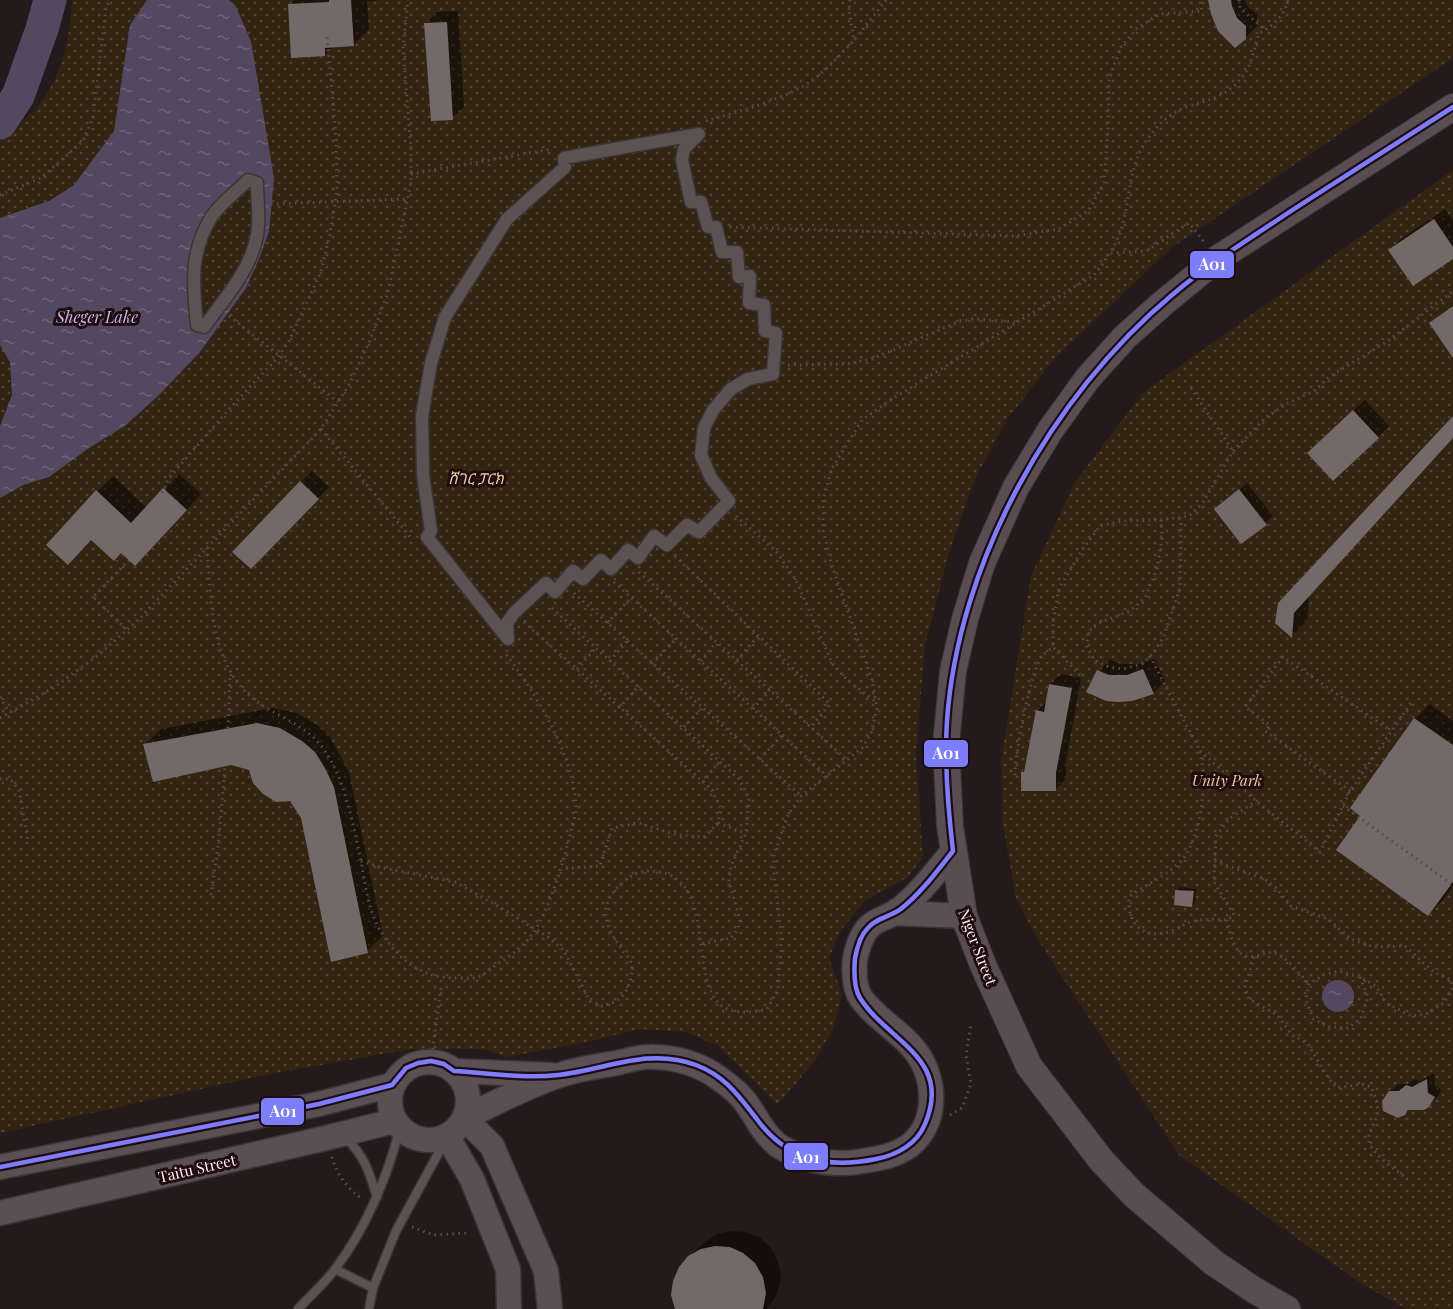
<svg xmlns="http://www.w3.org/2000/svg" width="1453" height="1309" font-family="'Playfair Display','Noto Sans Ethiopic',serif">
	<defs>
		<pattern id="grass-dots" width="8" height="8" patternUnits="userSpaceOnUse" patternTransform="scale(1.5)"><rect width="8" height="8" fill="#332412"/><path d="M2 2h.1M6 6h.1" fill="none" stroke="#524435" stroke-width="1.8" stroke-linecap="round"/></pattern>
		<pattern id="water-ripples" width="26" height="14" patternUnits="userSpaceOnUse" patternTransform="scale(1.5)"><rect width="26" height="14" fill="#524860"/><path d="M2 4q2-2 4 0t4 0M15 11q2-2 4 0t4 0" fill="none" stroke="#6c6377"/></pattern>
	</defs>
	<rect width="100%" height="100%" fill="#241a1c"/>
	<!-- grass -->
	<g fill="url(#grass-dots)">
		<path d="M72 0H1453V58L1171 248 1053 360 1006 421 974 481 949 553 925 645 916 754 923 857 908 877 866 900 840 931 829 958 842 994 833 1029 816 1059 778 1105 718 1046 686 1032 640 1029 587 1042 507 1057 483 1049H411L265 1075 0 1133V138C12 128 29 118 39 105 63 75 70 37 72 0Z"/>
		<path d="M1453 170V1309H1406L1362 1284 1179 1155 1040 943 1016 899 1003 825 1001 762 1031 576 1075 482 1144 392Z"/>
	</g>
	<!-- water -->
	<g fill="url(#water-ripples)" fill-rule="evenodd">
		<path d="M147 0H229L235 5 251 41 274 178 269 232 259 259 246 288 200 352 158 396 126 425 89 448 49 477 23 485 0 498V426L12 395 10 362 0 345V218L49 201 74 185 114 131 130 25ZM248 180 257 183V235L229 293 197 325 198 247 212 215Z"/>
		<circle cx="1338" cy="996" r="16"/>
	</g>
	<!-- shadow -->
	<g fill="#0007">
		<path d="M294 0H382L367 1 369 29 353 45 334 46 325 55 289 5Z"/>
		<path d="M1210 0H1245L1248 7 1257 14V26L1245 38Z"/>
		<path d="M458 11 464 107 452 118 426 23 437 12Z"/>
		<path d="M1445 209 1453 220V257L1390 250 1401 239Z"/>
		<path d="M1453 305V353L1431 323Z"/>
		<path d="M1365 400 1389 426 1378 437 1320 441Z"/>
		<path d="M1453 419V438L1309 596 1307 621 1292 636 1277 623Z"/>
		<path d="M312 471 329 487 251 567 234 551Z"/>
		<path d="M179 474 201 494 151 548 97 492 113 476 147 508Z"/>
		<path d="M1247 483 1273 516 1242 542 1216 509Z"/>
		<path d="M1110 659 1121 664H1139L1155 659 1165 681 1154 692 1132 699 1099 671Z"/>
		<path d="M1061 674 1081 678 1066 761V779L1055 790 1022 772 1026 768 1037 711 1047 701 1050 684Z"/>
		<path d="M1430 704 1453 721V886L1443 900 1428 914 1362 815 1415 719Z"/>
		<path d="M273 708 296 713 318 725 330 737 349 772 383 936 367 951 302 817 291 800 250 769 145 745 161 729Z"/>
		<path d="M1180 887 1196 889 1195 903 1192 906 1177 890Z"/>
		<path d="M1434 1073 1435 1086 1441 1089 1439 1095 1431 1103 1410 1108 1404 1114 1390 1092 1398 1084H1408L1415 1079 1420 1081Z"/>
		<path d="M732 1231 746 1232 759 1237 771 1248 778 1261 781 1277 778 1292 770 1305 767 1309H676L689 1257 706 1241 718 1234Z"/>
	</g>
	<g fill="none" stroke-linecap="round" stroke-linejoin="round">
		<!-- river -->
		<path stroke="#524860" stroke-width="33" d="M0 123 18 96 42 29 50 0"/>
	</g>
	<!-- building -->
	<g fill="#736968">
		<path d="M329 0H351L354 46 325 48V56L291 58 288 4 329 2Z"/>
		<path d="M1208 0H1231L1232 6 1237 18 1246 26V39L1235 48 1218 31 1211 14Z"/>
		<path d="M447 22 453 120 431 121 424 23Z"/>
		<path d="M1434 219 1453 247V259L1413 286 1388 250Z"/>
		<path d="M1453 306V358L1429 323Z"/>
		<path d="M1353 410 1379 438 1333 481 1307 453Z"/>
		<path d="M1453 416V438L1294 613 1292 638 1275 623 1278 603Z"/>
		<path d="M300 481 319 499 251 569 232 552Z"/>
		<path d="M163 488 187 510 135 566 121 553 114 561 91 540 68 565 46 545 96 490 131 523Z"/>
		<path d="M1239 489 1267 525 1241 544 1214 509Z"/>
		<path d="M1143 669 1154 694 1132 701 1118 702 1106 701 1086 692 1097 670 1109 675H1127Z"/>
		<path d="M1049 684 1072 688 1056 773V791H1021V772H1024L1036 710 1044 712Z"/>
		<path d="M1414 718 1453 745V882L1428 916 1336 850 1360 816 1350 808Z"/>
		<path d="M257 723 280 728 302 741 315 752 325 768 334 787 368 953 331 962 301 818 290 801 276 802 263 794 253 783 249 770 231 765 153 782 143 744Z"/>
		<path d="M1175 890 1194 891 1192 907 1174 905Z"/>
		<path d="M1427 1079 1428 1093 1435 1097 1429 1107 1424 1110H1408L1405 1115 1398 1118 1383 1111 1382 1101 1389 1091H1399L1406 1085 1412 1087Z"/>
		<path d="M715 1246 730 1247 743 1253 755 1263 763 1277 766 1293 763 1309H675L671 1295 673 1281 679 1267 688 1256 701 1249Z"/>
	</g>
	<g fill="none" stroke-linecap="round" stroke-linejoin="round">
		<defs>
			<g id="service">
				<path d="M345 1137C365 1157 369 1171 377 1197"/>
				<path d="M335 1269 373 1288"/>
				<path d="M298 1309C310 1296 325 1283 336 1268 367 1226 387 1178 400 1128"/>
				<path d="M369 1309 373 1288 396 1231 445 1141"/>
			</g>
			<g id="pedestrian">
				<path d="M699 134 684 149 682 160 691 202H701L708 227H716L722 252H737L739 277 750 276 749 303 764 305 765 331 776 333 773 374 748 379 731 389 713 410 704 428 701 455 711 478 729 501 699 532 687 525 667 545 654 536 638 558 628 550 611 569 601 560 583 579 573 571 555 592 546 583 514 613 507 623 508 639 427 537 431 531 423 475 422 416 431 363 445 317 507 219 565 167 564 158Z"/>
				<path d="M248 180 257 183C257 199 260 218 257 235 251 270 224 299 204 327L197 325C193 285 189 253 212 216 221 203 237 191 248 180Z"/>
			</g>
			<g id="secondary">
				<path d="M894 913 964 916"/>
				<circle cx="429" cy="1101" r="39"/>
				<path d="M454 1071 551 1075"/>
				<path d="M464 1118C495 1103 527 1086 560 1075 578 1069 598 1066 617 1063 628 1060 641 1056 653 1057 676 1057 702 1065 720 1079 730 1086 740 1094 747 1104 757 1119 767 1140 784 1149 809 1162 835 1166 863 1161 880 1158 895 1156 909 1146 940 1122 936 1075 913 1048 898 1030 875 1018 861 998 854 988 854 971 855 959 857 949 862 933 870 926 876 920 886 918 894 913 917 898 935 873 953 851"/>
				<path d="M464 1118 492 1146 546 1271 550 1309"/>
				<path d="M447 1136 472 1179 508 1269 509 1309"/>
				<path d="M0 1167 319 1104 392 1085"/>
				<path d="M0 1213 326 1138 394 1121"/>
			</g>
			<path id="primary" d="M1287 1309 1254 1290 1214 1263 1134 1195 1101 1160 1029 1066 983 965 964 916 950 826 946 744 953 671 965 619 982 563 1016 487 1051 429 1088 378 1125 337 1162 304 1217 259 1453 107"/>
		</defs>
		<!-- service casing -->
		<use href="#service" stroke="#3b3435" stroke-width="11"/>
		<!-- pedestrian casing -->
		<use href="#pedestrian" stroke="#3b3435" stroke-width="15"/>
		<!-- secondary casing -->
		<use href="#secondary" stroke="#3b3435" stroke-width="27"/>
		<!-- primary casing -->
		<use href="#primary" stroke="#3b3435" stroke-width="28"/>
		<!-- path -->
		<g stroke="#544d4e" stroke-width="3" stroke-dasharray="1.5 4.5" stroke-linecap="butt">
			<path d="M850 0 849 11 854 40"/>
			<path d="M1239 0 1240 8 1265 30"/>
			<path d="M706 121C737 112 789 98 814 79 842 57 864 28 886 0"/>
			<path d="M411 174 552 149"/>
			<path d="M0 195 41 178 83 141 93 118 106 8 110 0"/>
			<path d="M271 204 408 199"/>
			<path d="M730 227 1015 236 1059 229 1088 211 1104 183 1108 130 1109 78 1121 47 1137 28 1160 14 1202 11 1200 0"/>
			<path d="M1111 253 1146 251 1189 223 1205 243"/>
			<path d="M229 316 338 402"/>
			<path d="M788 365 846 364 872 359 960 321 973 319 1016 322"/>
			<path d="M1191 388 1233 451"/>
			<path d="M321 429 411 538"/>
			<path d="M162 493 169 478 230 408 279 356 289 341 320 274 330 234 337 190 336 138 327 34"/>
			<path d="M736 516 776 551 796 580 832 663 847 680 875 701"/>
			<path d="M1161 520 1162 538 1157 569 1145 598 1130 611 1096 624 1088 633 1087 647 1094 660 1109 667 1123 669 1142 664 1154 652 1164 636 1180 588 1181 518"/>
			<path d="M207 548C212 606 209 673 265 707 294 725 312 728 330 759 346 786 356 836 362 867 367 895 370 919 388 942 407 967 428 979 460 978 466 978 473 979 478 977 487 973 494 966 502 961 514 953 528 942 536 929 552 901 563 862 571 832 572 824 576 816 576 809 576 759 535 691 505 653"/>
			<path d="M675 556 830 704 811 727"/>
			<path d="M125 564 93 597 127 630"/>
			<path d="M639 572 847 760"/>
			<path d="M614 582 828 777"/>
			<path d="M574 593 801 796"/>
			<path d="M552 608 739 779 749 798 746 833 731 866 729 881 740 920 738 929 731 938 701 944"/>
			<path d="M524 622 712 790 721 809 718 823 704 837 678 835 638 823 612 828 600 866 562 869"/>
			<path d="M607 623 631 598"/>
			<path d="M1150 656C1161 678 1173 700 1184 721 1189 731 1196 740 1199 750 1209 777 1201 838 1182 860 1167 876 1146 884 1129 897 1127 924 1142 939 1169 932 1178 929 1185 923 1195 921 1206 919 1216 919 1227 920L1234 915 1214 882 1216 836 1229 819 1256 801"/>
			<path d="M737 660 759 635"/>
			<path d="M610 661 627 641"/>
			<path d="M701 661 716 642"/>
			<path d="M652 664 676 639"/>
			<path d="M577 669 596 648"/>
			<path d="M1080 675 1053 647V623L1059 588 1083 549 1100 526 1121 521 1161 520 1189 516 1202 504 1233 451 1265 418 1288 403 1314 391 1329 377 1388 341 1453 291"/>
			<path d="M0 697 9 713"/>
			<path d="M619 708 638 687"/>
			<path d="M753 709 770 690"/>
			<path d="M0 718 53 688 101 653 139 619 321 429 350 383 371 338 388 292 411 182V151L403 46 408 0"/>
			<path d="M684 727 702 708"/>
			<path d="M228 728 230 675"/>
			<path d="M1200 751 1256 801 1320 852 1350 791 1413 700"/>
			<path d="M760 759 782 735"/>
			<path d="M1015 775C1015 753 1030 673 1042 656 1045 653 1050 650 1053 647"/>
			<path d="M0 779H10L19 790 28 841"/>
			<path d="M703 782 720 761"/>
			<path d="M1350 791 1265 731 1270 725 1245 707 1283 657 1391 731"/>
			<path d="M1343 806 1453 885"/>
			<path d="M718 823 746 833"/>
			<path d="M361 861 379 867 455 882 501 908 548 937 564 951 590 1001 602 1006C607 1004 615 1003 619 999 629 992 634 973 631 962 630 958 625 954 623 951 610 932 597 915 613 893 621 881 635 871 650 871 697 872 697 919 702 953 707 997 717 1021 767 1009L778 990 781 951V930L774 876V854L788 815 801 796 862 748 871 734 877 707 872 680 831 563 823 529V500L832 468 862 420 892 399 1094 275C1106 260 1116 246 1122 227 1131 196 1128 164 1149 137 1158 124 1170 114 1184 108 1208 99 1227 98 1243 76 1252 65 1254 47 1259 34 1273 25 1284 17 1288 0"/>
			<path d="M1215 861 1265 879 1277 889 1291 906 1328 919 1351 939 1374 947 1405 946 1434 972 1451 980 1452 989 1444 1003 1426 1014 1411 1016 1386 1003 1376 986 1360 977 1339 971 1323 975 1309 984 1306 1000 1313 1019 1330 1027 1348 1028 1361 1018 1368 997 1360 977"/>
			<path d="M211 895 219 839 225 766"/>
			<path d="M1227 920C1231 935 1234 961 1256 956 1262 955 1267 951 1274 953 1287 956 1300 975 1309 984"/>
			<path d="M1254 957 1245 987 1249 999 1277 1015 1292 1035 1307 1043 1329 1079 1337 1088 1362 1084 1371 1087C1375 1096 1379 1105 1377 1115 1375 1124 1367 1132 1369 1142 1373 1155 1398 1171 1407 1179"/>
			<path d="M431 1061 441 988"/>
			<path d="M950 1115 962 1108 971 1084 966 1055 971 1024"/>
			<path d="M332 1157C337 1175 347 1188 362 1199"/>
			<path d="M412 1227 433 1235 470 1233"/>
		</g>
		<!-- service -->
		<use href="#service" stroke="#5c5254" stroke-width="8"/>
		<!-- pedestrian -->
		<use href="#pedestrian" stroke="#5c5254" stroke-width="12"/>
		<!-- secondary -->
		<use href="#secondary" stroke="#5a4f53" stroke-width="24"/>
		<!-- primary -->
		<use href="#primary" stroke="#594d52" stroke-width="26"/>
		<defs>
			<path id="bus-1" d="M0 1167 319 1104 392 1085 406 1068 418 1063 431 1061 444 1064 454 1071C488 1073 524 1079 558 1075 606 1070 647 1047 696 1065 725 1076 738 1095 756 1118 786 1160 827 1169 876 1159 897 1155 917 1144 925 1124 953 1058 888 1042 860 998 853 987 854 970 855 958 857 948 860 936 867 929 875 918 891 917 902 908 922 892 937 871 953 851 948 808 944 764 947 721 958 563 1051 396 1172 295 1210 263 1252 237 1294 209 1347 175 1400 141 1453 107"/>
		</defs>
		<!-- bus-1 casing -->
		<use href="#bus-1" stroke="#1f0c10" stroke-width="9"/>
		<!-- bus-1 -->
		<use href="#bus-1" stroke="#7d7dff" stroke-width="4.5"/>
	</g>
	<g text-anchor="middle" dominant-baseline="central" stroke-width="6" stroke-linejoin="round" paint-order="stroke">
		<!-- park labels -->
		<g font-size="15" font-style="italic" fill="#f1cd9e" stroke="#1f0c10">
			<text x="476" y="478">ሸገር ፓርክ</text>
			<text x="1227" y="780">Unity Park</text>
		</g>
		<!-- street labels -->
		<g font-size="15" fill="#fff0f2" stroke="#1f0c10">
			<text transform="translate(978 947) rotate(69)">Niger Street</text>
			<text transform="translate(197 1168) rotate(-13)">Taitu Street</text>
		</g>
		<!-- water labels -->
		<g font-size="16" font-style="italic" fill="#c8b7eb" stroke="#1f0c10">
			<text x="97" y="316">Sheger Lake</text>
		</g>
	</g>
	<g stroke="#1f0c10" stroke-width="2">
		<rect x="1189" y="250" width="46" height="29" rx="6" fill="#7d7dff"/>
		<rect x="923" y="739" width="46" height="29" rx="6" fill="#7d7dff"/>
		<rect x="260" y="1097" width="45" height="29" rx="6" fill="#7d7dff"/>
		<rect x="783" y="1142" width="46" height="29" rx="6" fill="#7d7dff"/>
	</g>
	<g font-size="16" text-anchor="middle" font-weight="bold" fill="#fff">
		<text x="1212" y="270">A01</text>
		<text x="946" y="759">A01</text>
		<text x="283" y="1117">A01</text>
		<text x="806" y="1163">A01</text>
	</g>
</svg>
